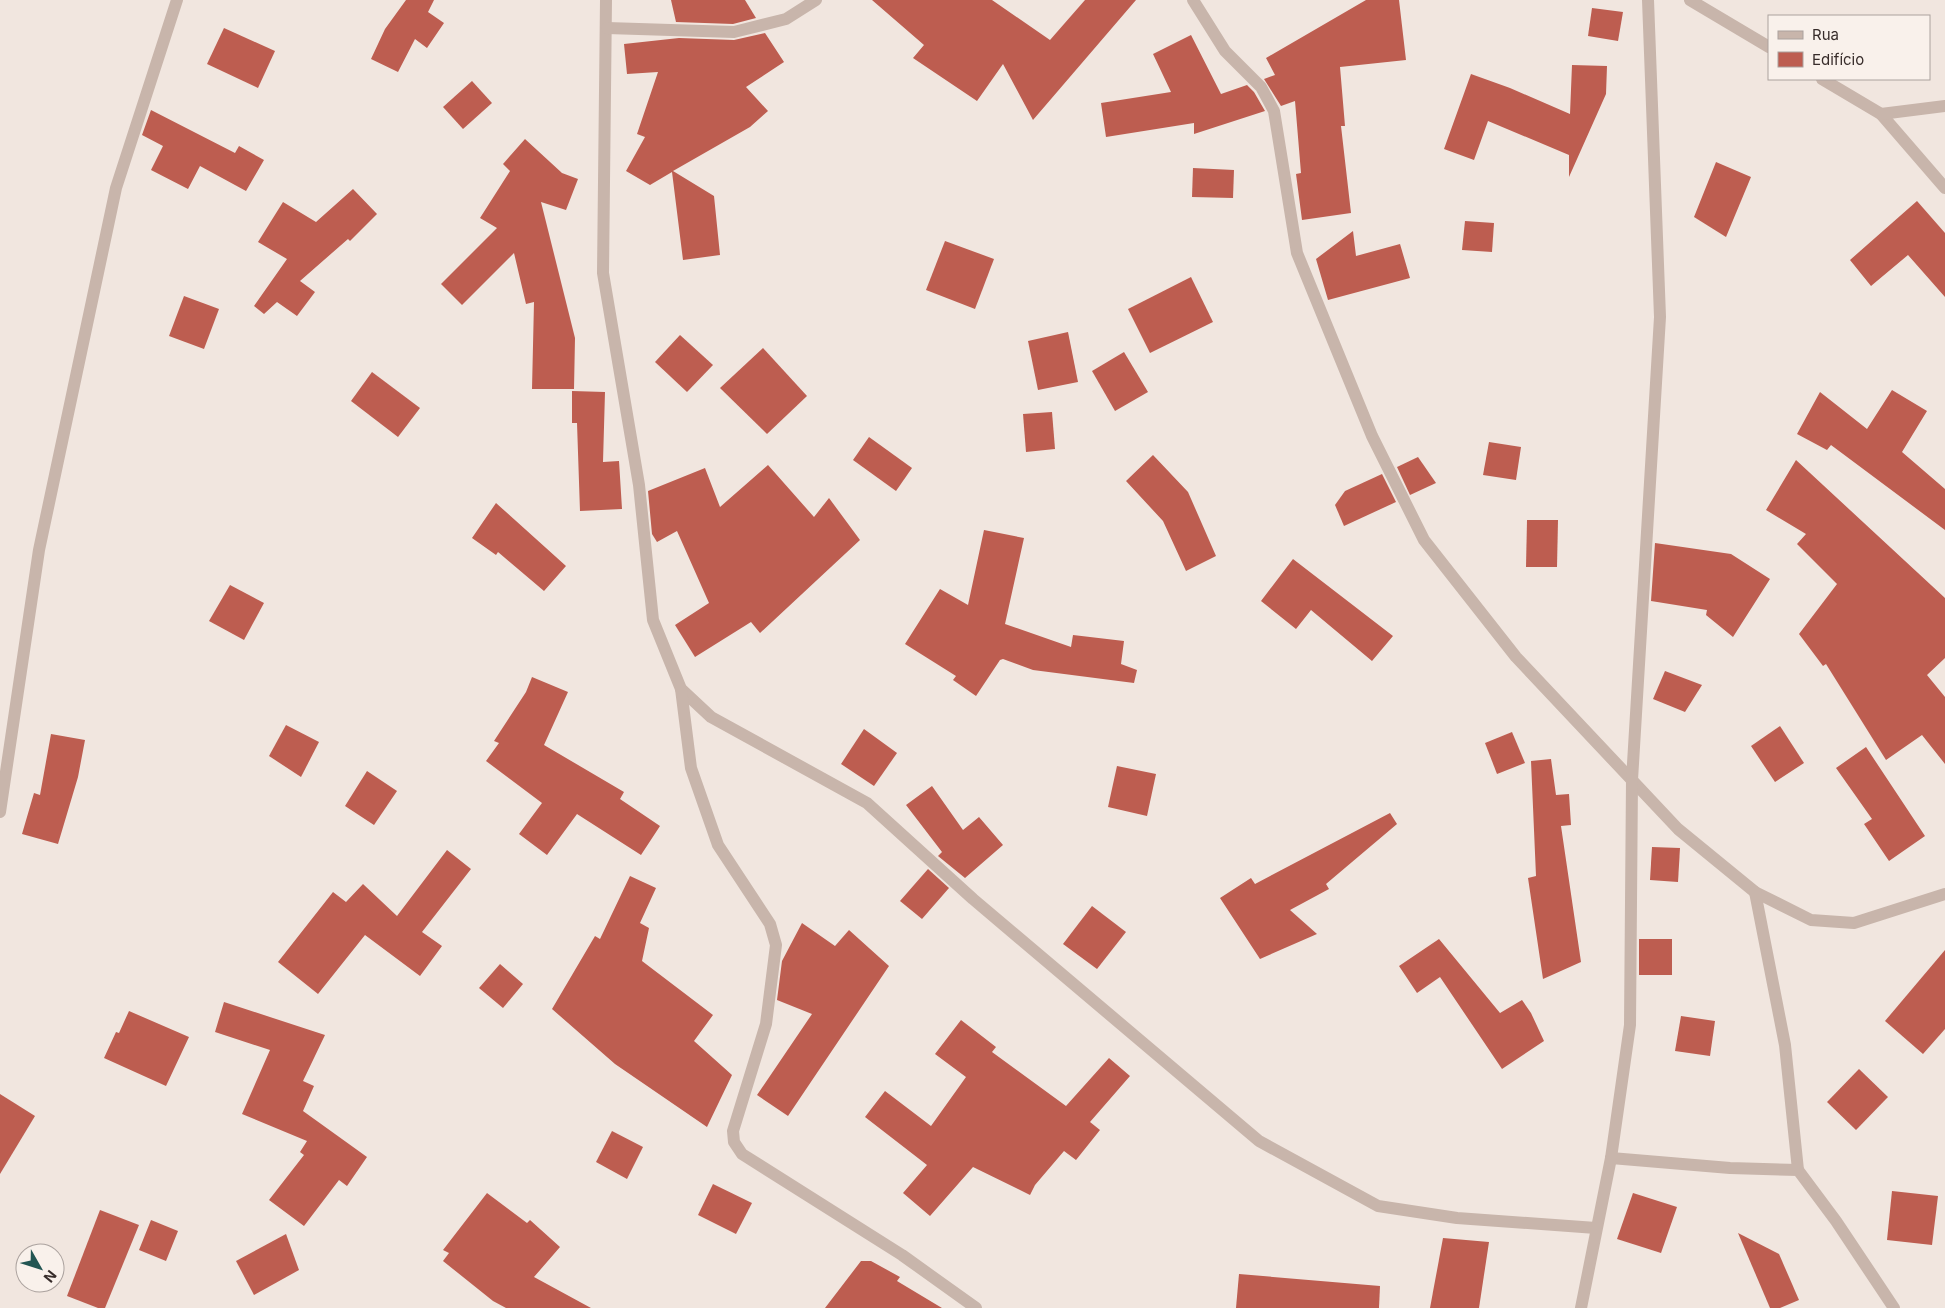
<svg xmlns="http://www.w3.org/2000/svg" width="1945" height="1308" font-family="Inter,sans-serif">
	<rect width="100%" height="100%" fill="#f1e6df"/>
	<!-- building -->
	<g fill="#bd5d50">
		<path d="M406 0H434L428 12 444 23 427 48 415 39 398 72 371 59 385 29Z"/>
		<path d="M671 0H745L756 18 733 24 676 22Z"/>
		<path d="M872 0H992L1050 40 1085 0H1136L1033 120 1003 64 977 101 913 58 924 45Z"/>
		<path d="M1366 0H1399L1406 60 1340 67 1345 126H1341L1351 213 1302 220 1296 174 1301 173 1295 101 1281 106 1264 79 1275 75 1266 58Z"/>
		<path d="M1592 8 1623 12 1618 41 1588 36Z"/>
		<path d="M224 28 275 51 258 88 207 64Z"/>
		<path d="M765 33 784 62 746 87 768 111 750 127 673 171 714 196 720 255 683 260 672 172 650 185 626 171 645 137 637 134 658 72 627 74 624 44 679 38 734 40Z"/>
		<path d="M1191 35 1221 94 1247 85 1254 92 1265 111 1194 134V123L1106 137 1101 103 1171 92 1153 54Z"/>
		<path d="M1572 65 1607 66 1606 94 1569 177V155L1488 121 1474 160 1444 149 1471 74 1510 88 1570 114Z"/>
		<path d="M472 81 492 103 463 129 443 107Z"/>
		<path d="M151 110 235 153 239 146 264 160 246 191 200 166 188 189 151 170 163 146 142 135Z"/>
		<path d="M525 139 562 173 578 179 566 210 541 202 575 338 574 389H532L534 302 526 304 514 253 462 305 441 284 497 228 480 218 510 171 503 164Z"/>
		<path d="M1716 162 1751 177 1726 237 1694 217Z"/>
		<path d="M1193 168 1234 170 1233 198 1192 197Z"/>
		<path d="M353 189 377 214 350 241 348 239 300 281 315 292 297 316 277 302 264 314 254 306 287 259 258 242 283 202 316 222Z"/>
		<path d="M1917 201 1945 233V297L1908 255 1871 286 1850 260Z"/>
		<path d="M1465 221 1494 223 1492 252 1462 250Z"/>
		<path d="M1353 231 1356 256 1400 244 1410 278 1328 300 1316 259Z"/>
		<path d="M945 241 994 259 975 309 926 290Z"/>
		<path d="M1191 277 1213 322 1150 353 1128 309Z"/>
		<path d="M184 296 219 309 204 349 169 336Z"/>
		<path d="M1068 332 1078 382 1038 390 1028 341Z"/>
		<path d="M680 335 713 365 687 392 655 362Z"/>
		<path d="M763 348 807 396 767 434 720 388Z"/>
		<path d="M1124 352 1148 392 1115 411 1092 371Z"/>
		<path d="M372 372 420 408 398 437 351 401Z"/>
		<path d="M1892 390 1927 411 1902 452 1945 489V530L1831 445 1827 450 1797 434 1820 392 1867 429Z"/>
		<path d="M572 391 605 392 603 462 619 461 622 509 580 511 577 423H572Z"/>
		<path d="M1052 412 1055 449 1026 452 1023 414Z"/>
		<path d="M869 437 912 468 896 491 853 460Z"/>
		<path d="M1489 442 1521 447 1516 480 1483 475Z"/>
		<path d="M1153 455 1188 492 1216 556 1186 571 1163 521 1126 481Z"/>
		<path d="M1418 457 1436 483 1410 495 1397 467Z"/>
		<path d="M1796 460 1945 598V658L1927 675 1945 697V764L1922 735 1886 760 1826 664 1823 666 1799 634 1837 584 1797 544 1806 534 1766 510Z"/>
		<path d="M768 465 814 517 829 498 860 540 760 633 751 622 695 657 675 625 709 603 677 531 657 542 652 534 648 491 705 468 720 507Z"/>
		<path d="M1382 474 1396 502 1344 526 1335 505 1345 491Z"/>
		<path d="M496 503 566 566 544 591 498 552 496 555 472 538Z"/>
		<path d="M1527 520H1558L1557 567H1526Z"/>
		<path d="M984 530 1024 538 1005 624 1071 647 1073 635 1124 641 1121 664 1137 670 1134 683 1033 670 1003 659 1000 660 976 696 953 680 956 676 905 644 940 589 968 605Z"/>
		<path d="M1655 543 1731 554 1770 579 1733 637 1706 615 1707 610 1651 601Z"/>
		<path d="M1293 559 1393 636 1372 661 1311 610 1296 629 1261 601Z"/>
		<path d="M230 585 264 603 244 640 209 621Z"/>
		<path d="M1665 671 1702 685 1685 712 1653 699Z"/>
		<path d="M532 677 568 692 544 745 624 792 620 799 660 826 641 855 577 814 547 855 519 834 542 803 486 761 499 743 494 741 526 692Z"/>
		<path d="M286 725 319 742 301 777 269 756Z"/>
		<path d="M1780 726 1804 763 1775 782 1751 746Z"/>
		<path d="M864 729 897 753 874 786 841 764Z"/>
		<path d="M1512 732 1525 763 1497 774 1485 743Z"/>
		<path d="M51 734 85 740 78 777 58 844 22 834 34 793 40 795Z"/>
		<path d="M1866 747 1925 836 1889 861 1864 824 1872 819 1836 768Z"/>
		<path d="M1551 759 1556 795 1569 794 1571 825 1561 826 1581 962 1543 979 1528 878 1536 876 1531 761Z"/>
		<path d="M1117 766 1156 774 1147 816 1108 807Z"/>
		<path d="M367 771 397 791 374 825 345 806Z"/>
		<path d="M932 786 963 830 979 817 1003 845 965 878 938 856 942 852 906 805Z"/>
		<path d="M1390 813 1397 824 1326 884 1329 889 1290 910 1317 934 1260 959 1220 898 1251 878 1255 884Z"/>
		<path d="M1652 847 1680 848 1678 882 1650 880Z"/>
		<path d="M447 850 471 869 422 932 442 946 420 976 365 935 318 994 278 962 333 892 346 902 363 884 397 916Z"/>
		<path d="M928 869 949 888 922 919 900 901Z"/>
		<path d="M630 876 656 888 640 923 649 928 642 961 713 1015 694 1041 732 1075 707 1127 615 1064 552 1009 595 936 600 939Z"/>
		<path d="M1092 906 1126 932 1097 969 1063 944Z"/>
		<path d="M802 923 835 946 849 930 889 966 788 1116 757 1095 812 1014 777 1000 782 961Z"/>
		<path d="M1439 939 1500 1013 1522 1000 1531 1013 1544 1041 1502 1069 1440 977 1417 993 1399 966Z"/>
		<rect x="1639" y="939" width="33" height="36"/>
		<path d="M1945 950V1029L1923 1054 1885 1021Z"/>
		<path d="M500 964 523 984 503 1008 479 988Z"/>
		<path d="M224 1002 325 1035 303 1081 314 1086 303 1111 367 1157 347 1186 339 1180 304 1226 269 1200 304 1155 300 1152 307 1141 242 1114 270 1050 215 1032Z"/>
		<path d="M129 1011 189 1037 166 1086 104 1058 116 1032 119 1033Z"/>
		<path d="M1681 1016 1715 1021 1710 1056 1675 1051Z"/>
		<path d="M961 1020 996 1047 992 1052 1066 1106 1109 1058 1130 1076 1090 1122 1100 1130 1076 1160 1064 1151 1035 1185 1030 1195 973 1167 930 1216 903 1193 927 1165 865 1117 885 1091 931 1126 966 1077 935 1054Z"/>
		<path d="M1859 1069 1888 1097 1856 1130 1827 1102Z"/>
		<path d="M0 1094 35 1116 0 1174Z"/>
		<path d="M612 1131 643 1147 627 1179 596 1162Z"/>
		<path d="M713 1184 752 1203 736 1234 698 1215Z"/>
		<path d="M1892 1191 1938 1196 1932 1245 1887 1240Z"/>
		<path d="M487 1193 527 1223 530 1220 560 1247 534 1277 591 1308H506L493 1301 443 1261 449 1253 443 1250Z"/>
		<path d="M1633 1193 1677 1207 1661 1253 1617 1239Z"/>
		<path d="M100 1210 139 1225 105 1308H98L67 1296Z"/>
		<path d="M151 1220 178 1231 166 1261 139 1250Z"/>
		<path d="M1738 1233 1779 1254 1799 1300 1780 1308H1770Z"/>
		<path d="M286 1234 299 1270 254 1295 236 1261Z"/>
		<path d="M1443 1238 1489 1242 1479 1308H1430Z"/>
		<path d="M861 1261H871L900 1277 897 1281 942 1308H825Z"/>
		<path d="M1239 1274 1380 1286 1379 1308H1236Z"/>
	</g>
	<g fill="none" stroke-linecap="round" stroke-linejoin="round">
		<!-- street -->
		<g stroke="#c8b5ab" stroke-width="12">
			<path d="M606 0 603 273 639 485 653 620 681 689 711 717 867 803 973 899 1259 1141 1378 1206 1457 1218 1596 1228"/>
			<path d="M1193 0 1225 51 1261 87 1274 111 1297 253 1372 436 1424 540 1516 657 1678 829 1755 892 1811 920 1854 923 1945 894"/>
			<path d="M1690 0 1769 47"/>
			<path d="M607 28 734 32 786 19 816 0"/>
			<path d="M1822 79 1881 114 1945 188"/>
			<path d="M1881 114 1945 106"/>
			<path d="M681 689 691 768 718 845 770 924 776 945 766 1024 733 1131 734 1142 742 1154 902 1255 976 1308"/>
			<path d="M0 812 39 550 116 188 177 0"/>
			<path d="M1755 892 1785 1045 1798 1170"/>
			<path d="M1611 1158 1730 1168 1798 1170 1836 1221 1894 1308"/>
			<path d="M1581 1308 1611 1158 1630 1025 1632 780 1660 317 1648 0"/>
		</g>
	</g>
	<!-- legend -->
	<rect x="1768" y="15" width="162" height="65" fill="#f9f1eb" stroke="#aba29e"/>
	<rect x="1778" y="31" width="25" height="8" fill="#c8b5ab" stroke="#aba29e"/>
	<text x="1812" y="40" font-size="15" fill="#372c2a">Rua</text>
	<rect x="1778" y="52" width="25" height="15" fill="#bd5d50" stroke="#aba29e"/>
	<text x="1812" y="65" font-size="15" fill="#372c2a">Edifício</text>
	<!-- north arrow -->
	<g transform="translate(40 1268) rotate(129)"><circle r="24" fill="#f9f1eb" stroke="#aba29e"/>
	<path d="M0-4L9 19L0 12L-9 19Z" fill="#225552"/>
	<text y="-8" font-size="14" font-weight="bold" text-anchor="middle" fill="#372c2a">N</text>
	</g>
</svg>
